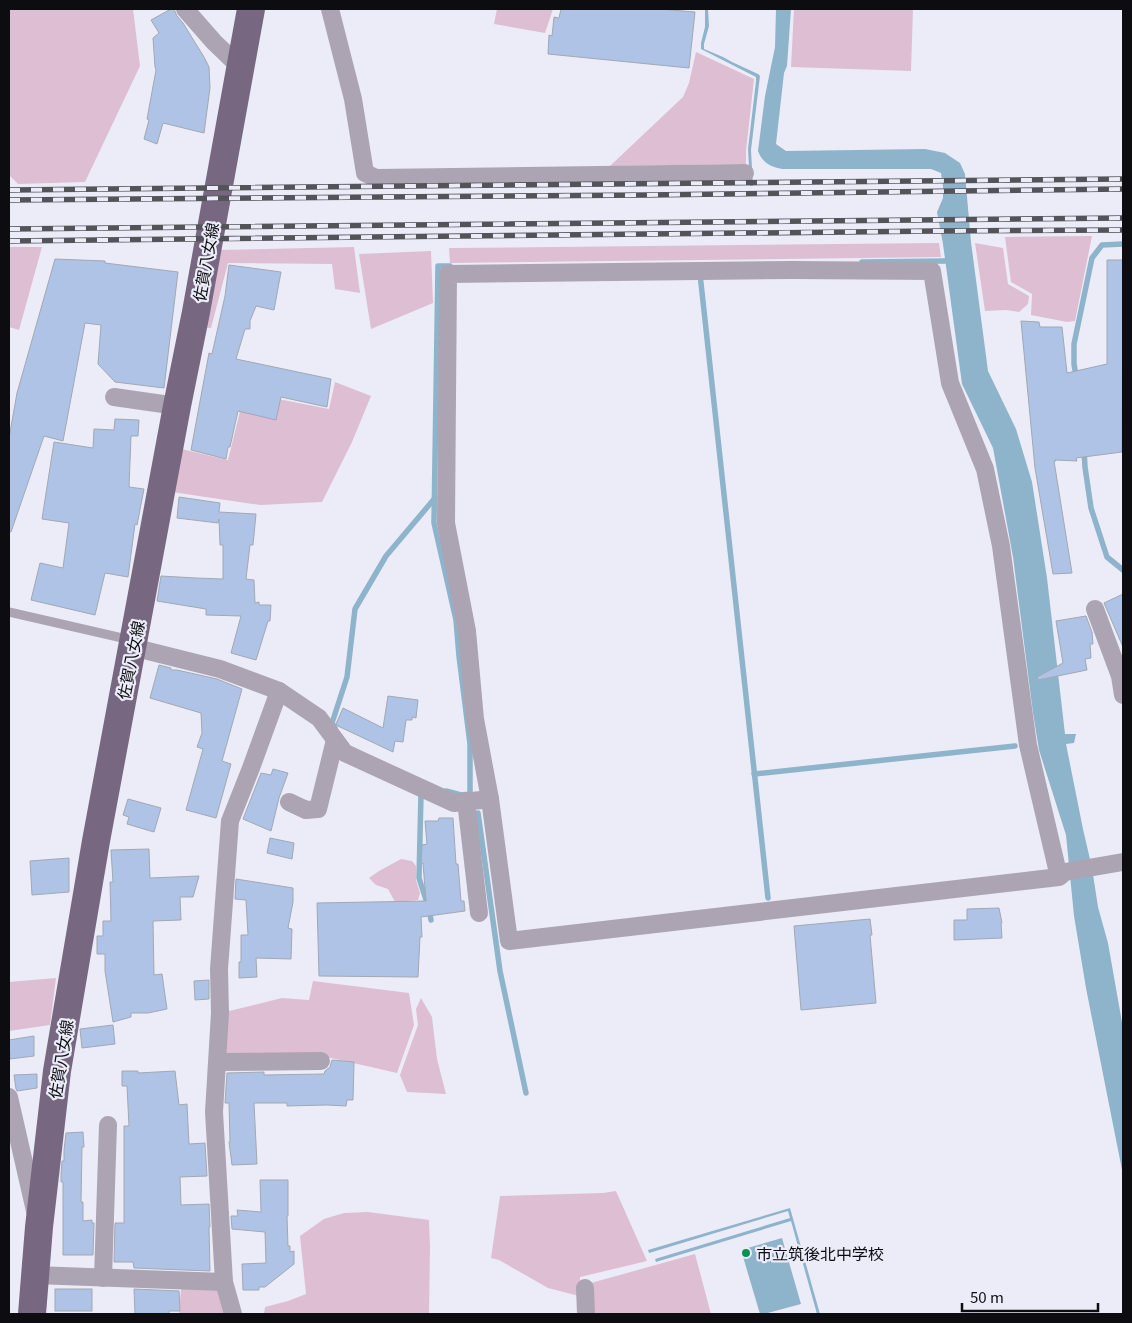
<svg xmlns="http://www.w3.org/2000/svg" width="1132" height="1323" font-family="Georgia,'Noto Sans JP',serif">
	<rect width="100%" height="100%" fill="#ececf9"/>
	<!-- green -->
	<g fill="#debed2">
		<path d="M9 9H133L140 66 85 182 18 184 9 175Z"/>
		<path d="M497 9H553L545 33 494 24Z"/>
		<path d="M794 9H913L911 71 791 67Z"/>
		<path d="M696 52 754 79 746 151V164L610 166 683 97 689 83Z"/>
		<path d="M1092 236 1075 321 1067 322 1031 315 1032 294 1011 282 1005 237Z"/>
		<path d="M939 243 941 257 450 263 449 248Z"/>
		<path d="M975 243 1003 248 1008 284 1029 296 1028 304 1019 312 1006 310 985 311Z"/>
		<path d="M9 247H42L19 330 9 327Z"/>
		<path d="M354 247 360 293 335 289 332 264 228 263 211 328 198 327 216 250Z"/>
		<path d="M431 251 433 303 371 329 359 254Z"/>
		<path d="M335 382 371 396 352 442 322 502 260 505 172 492 177 448 228 460 246 387 258 395 329 409Z"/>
		<path d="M401 859 412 861 416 866V880L420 893 418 900 395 902 388 889 376 885 369 878 379 871Z"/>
		<path d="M56 978 50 1025 9 1031V982Z"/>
		<path d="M313 981 409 993 414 1025 397 1073 327 1057 223 1059 225 1012 282 998 309 1000Z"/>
		<path d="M421 998 432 1017 437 1059 446 1094 407 1092 400 1075 418 1025 416 1009Z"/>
		<path d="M616 1191 647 1261 580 1277 579 1296 548 1288 499 1260 491 1258 500 1196 603 1193Z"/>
		<path d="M368 1212 429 1220 430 1247 429 1314H264L265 1307 288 1301 306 1294 300 1236 324 1219 344 1213Z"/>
		<path d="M695 1254 711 1314H592L591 1283Z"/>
		<path d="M181 1289H220L226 1314H179Z"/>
	</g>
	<!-- water -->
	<g fill="#8db4cb">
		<path d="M705 9H708L709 26 704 44V49L723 57 732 62 758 74 760 76 751 150 753 186H750L748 149 756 81V77L701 49V43L705 27Z"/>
		<path d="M776 9H791L787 66 784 73 776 144 786 151 925 149 945 153 960 163 965 174 971 242 988 371 1016 429 1032 482 1047 578 1065 734H1076L1074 743 1066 744 1083 829 1092 868 1098 907 1108 943 1123 1028V1175L1086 988 1074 916 1066 835 1039 750 1033 713 1013 557 993 448 962 384 943 244 937 212 943 198V187L941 173 931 169H782C770 167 762 162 758 151L765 96 775 47Z"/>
		<path d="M790 1208 820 1314H817L791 1221 656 1262 655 1259 790 1218 788 1211 649 1253 648 1250Z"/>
		<path d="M782 1238 801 1304 764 1314H760L741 1250Z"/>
	</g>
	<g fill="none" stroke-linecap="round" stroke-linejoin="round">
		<!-- stream -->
		<g stroke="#8db4cb" stroke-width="5.5">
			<path d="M862 262 945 261"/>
			<path d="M700 274 768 898"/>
			<path d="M1076 376 1074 364V344L1092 258 1102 245 1123 244"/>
			<path d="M1084 450 1085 467 1091 508 1107 557 1123 570"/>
			<path d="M335 728 332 723 347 677 355 609 386 556 435 498"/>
			<path d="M754 774 1015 746"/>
			<path d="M446 791 461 795 470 794V744L459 656 456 620 434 523 438 266H450"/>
			<path d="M421 794 419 878 429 909 431 920"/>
			<path d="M478 813 500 971 526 1093"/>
		</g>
	</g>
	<!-- building -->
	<g fill="#aec3e5" stroke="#a2a8b3">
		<path d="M171 9H174L177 16 183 23 204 57 209 67 210 88 204 133 163 123 157 144 144 139 149 120 147 119 156 70 155 67 153 38 159 33 151 20Z"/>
		<path d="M561 9H659L695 12 689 68 548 54 549 35 552 36 554 17 559 18Z"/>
		<path d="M55 259 105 261V263L178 272 164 388 115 382 98 364 101 325 85 323 63 441 44 436 11 532 9 531V438L17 393Z"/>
		<path d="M1107 260H1123L1122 452 1076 458 1077 461 1055 460 1056 461H1054L1072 573 1053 574 1035 468 1021 321 1039 322 1040 327H1062L1067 373 1107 364Z"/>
		<path d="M229 265 281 272 274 310 256 306 250 321V329H245L236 359 331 379 327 407 281 397 276 420 238 411 230 447H228L226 459 191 450 209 353 212 354 225 296Z"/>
		<path d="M115 419 139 420 138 436H131L129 487 144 489 137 525 135 524 128 577 105 573 95 615 31 600 40 563 63 568 69 523 42 519 54 442 93 448 94 429 114 430Z"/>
		<path d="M179 497 220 503 219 512 256 514 253 545H250L246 579 254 580 255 603 259 602V605H271L270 621H268L256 660 231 653 241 616 206 615V609L157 601 161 576 196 578 223 579V545H220L219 519 218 523 177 518Z"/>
		<path d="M1123 594V647L1104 603Z"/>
		<path d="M1086 616 1092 632 1093 644H1090L1091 658 1085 659 1087 670 1038 680 1037 677 1063 663 1056 621Z"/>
		<path d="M159 665 171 668V670H177L217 679 242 689 222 761 231 764 216 818 186 810 203 749 197 747 202 733 201 713 150 698Z"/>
		<path d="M388 696 418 700 416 718 412 717V720H406L403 742 395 741 393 752 338 726 336 724 343 708 383 728Z"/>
		<path d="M273 769 288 773 279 798 271 831 243 819 261 773 271 775Z"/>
		<path d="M128 799 161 808 154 832 127 824 129 817 123 815Z"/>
		<path d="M439 818H453L456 864H458L461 901H464L465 911 421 917 422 937H420L418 977 319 976 317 903 426 901 423 863 421 864 422 845 427 844 425 821H438Z"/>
		<path d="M270 838 294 843 292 859 267 853Z"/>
		<path d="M149 849 150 878 199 876 193 897H180L181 920 153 921 154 975 162 974 167 1009 148 1013H131V1017L113 1022 105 971V954H97V936H103V921H111L110 882H113L111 850Z"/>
		<path d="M69 858V892L32 895 30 861Z"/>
		<path d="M236 879 293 888V902L288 928 292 929 291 959 256 958 257 977 239 978V962H241V935H248L246 900 235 899Z"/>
		<path d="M999 908 1002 923H1001L1002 938 954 940V920H967V909Z"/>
		<path d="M870 919 872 935H870L876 1003 801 1010 794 926Z"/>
		<path d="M209 980V999L195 1000 194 981Z"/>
		<path d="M113 1025 115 1044 82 1048 80 1029Z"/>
		<path d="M34 1036V1056L10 1059 9 1040Z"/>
		<path d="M332 1060 354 1062 353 1100H347L346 1106 327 1105 287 1106V1103H254L257 1164 232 1165 229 1142H230L229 1103H225L227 1073 264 1072V1075L324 1074 325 1071 330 1067Z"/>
		<path d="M122 1071H138V1073L175 1071 179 1105 187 1104 189 1144 205 1143 207 1176 180 1177 181 1205 209 1204 210 1227H209L210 1271 134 1268 133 1262H114L115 1223H124V1126H129L127 1086H122Z"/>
		<path d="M37 1074V1088L17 1091 16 1089 14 1075Z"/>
		<path d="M83 1132 84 1147H82L81 1202H83V1221L92 1220V1223H94L93 1255H63V1182H61V1175L62 1161H64V1150L66 1133Z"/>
		<path d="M260 1180H288V1216H287L288 1246H290V1252L294 1251V1264L265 1287H259V1290H243L242 1264 266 1263 265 1232 232 1229 231 1216H238L237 1210 261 1212Z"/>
		<rect x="55" y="1289" width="37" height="22"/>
		<path d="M134 1289 179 1291 180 1311H169V1314H135Z"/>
	</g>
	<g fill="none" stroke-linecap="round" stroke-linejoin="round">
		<!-- lane -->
		<path stroke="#ada4b3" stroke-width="9" d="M9 612 131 640"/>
		<!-- street -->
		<g stroke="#ada4b3" stroke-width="18">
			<path d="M185 9 214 42 240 67"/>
			<path d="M330 9 353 99 365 173 376 178 745 173"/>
			<path d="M114 397 177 406"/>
			<path d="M1095 609 1120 676 1123 695"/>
			<path d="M132 647 220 669 279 691 319 718 345 753 454 803 490 799"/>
			<path d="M466 801 479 913"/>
			<path d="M289 802 306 810 318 809 335 740"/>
			<path d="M1059 877 1028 745 1001 546 985 469 950 383 932 271 792 270 448 274 446 523 467 631 475 719 490 799 509 941 1059 877 1065 872 1123 862"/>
			<path d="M218 1062 321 1061"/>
			<path d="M9 1097 35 1211"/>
			<path d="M35 1275 224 1282"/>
			<path d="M103 1278 108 1125"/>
			<path d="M585 1288 586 1314"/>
			<path d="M233 1314 224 1282 214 1112 220 1013 219 969 230 821 251 768 279 691"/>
		</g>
		<!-- primary -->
		<path stroke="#786781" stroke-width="28" d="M32 1314 39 1227 57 1071 96 841 177 406 196 312 251 9"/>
		<defs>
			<g id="rail">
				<path d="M9 190 1123 179"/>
				<path d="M9 200 647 195 1123 189"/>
				<path d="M9 229 1123 218"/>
				<path d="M9 241 936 231 1123 230"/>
			</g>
		</defs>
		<!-- rail casing -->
		<use href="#rail" stroke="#535359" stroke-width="5.5"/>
		<!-- rail -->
		<use href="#rail" stroke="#ececf9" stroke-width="4" stroke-dasharray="11" stroke-linecap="butt"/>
	</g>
	<!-- markers -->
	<circle fill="#089352" stroke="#ececf9" stroke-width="2" cx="746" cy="1253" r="5"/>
	<g text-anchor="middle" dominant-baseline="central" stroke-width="4.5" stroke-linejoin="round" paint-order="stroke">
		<!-- street labels -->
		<g font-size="16" fill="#0d0d11" stroke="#ececf9">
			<text transform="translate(205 262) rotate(-80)">佐賀八女線</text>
			<text transform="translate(130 660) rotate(-79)">佐賀八女線</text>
			<text transform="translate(60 1059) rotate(-81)">佐賀八女線</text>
		</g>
		<!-- poi labels -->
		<g font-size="16" fill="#0d0d11" stroke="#ececf9" text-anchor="start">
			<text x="756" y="1253">市立筑後北中学校</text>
		</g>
	</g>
	<!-- border -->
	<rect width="1132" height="1323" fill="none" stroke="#0d0d11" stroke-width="20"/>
	<!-- scale -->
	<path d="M962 1303v8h136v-8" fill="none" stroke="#0d0d11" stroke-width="2.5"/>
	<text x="970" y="1303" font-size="15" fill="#0d0d11" stroke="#ececf9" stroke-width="4" paint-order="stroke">50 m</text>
</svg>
